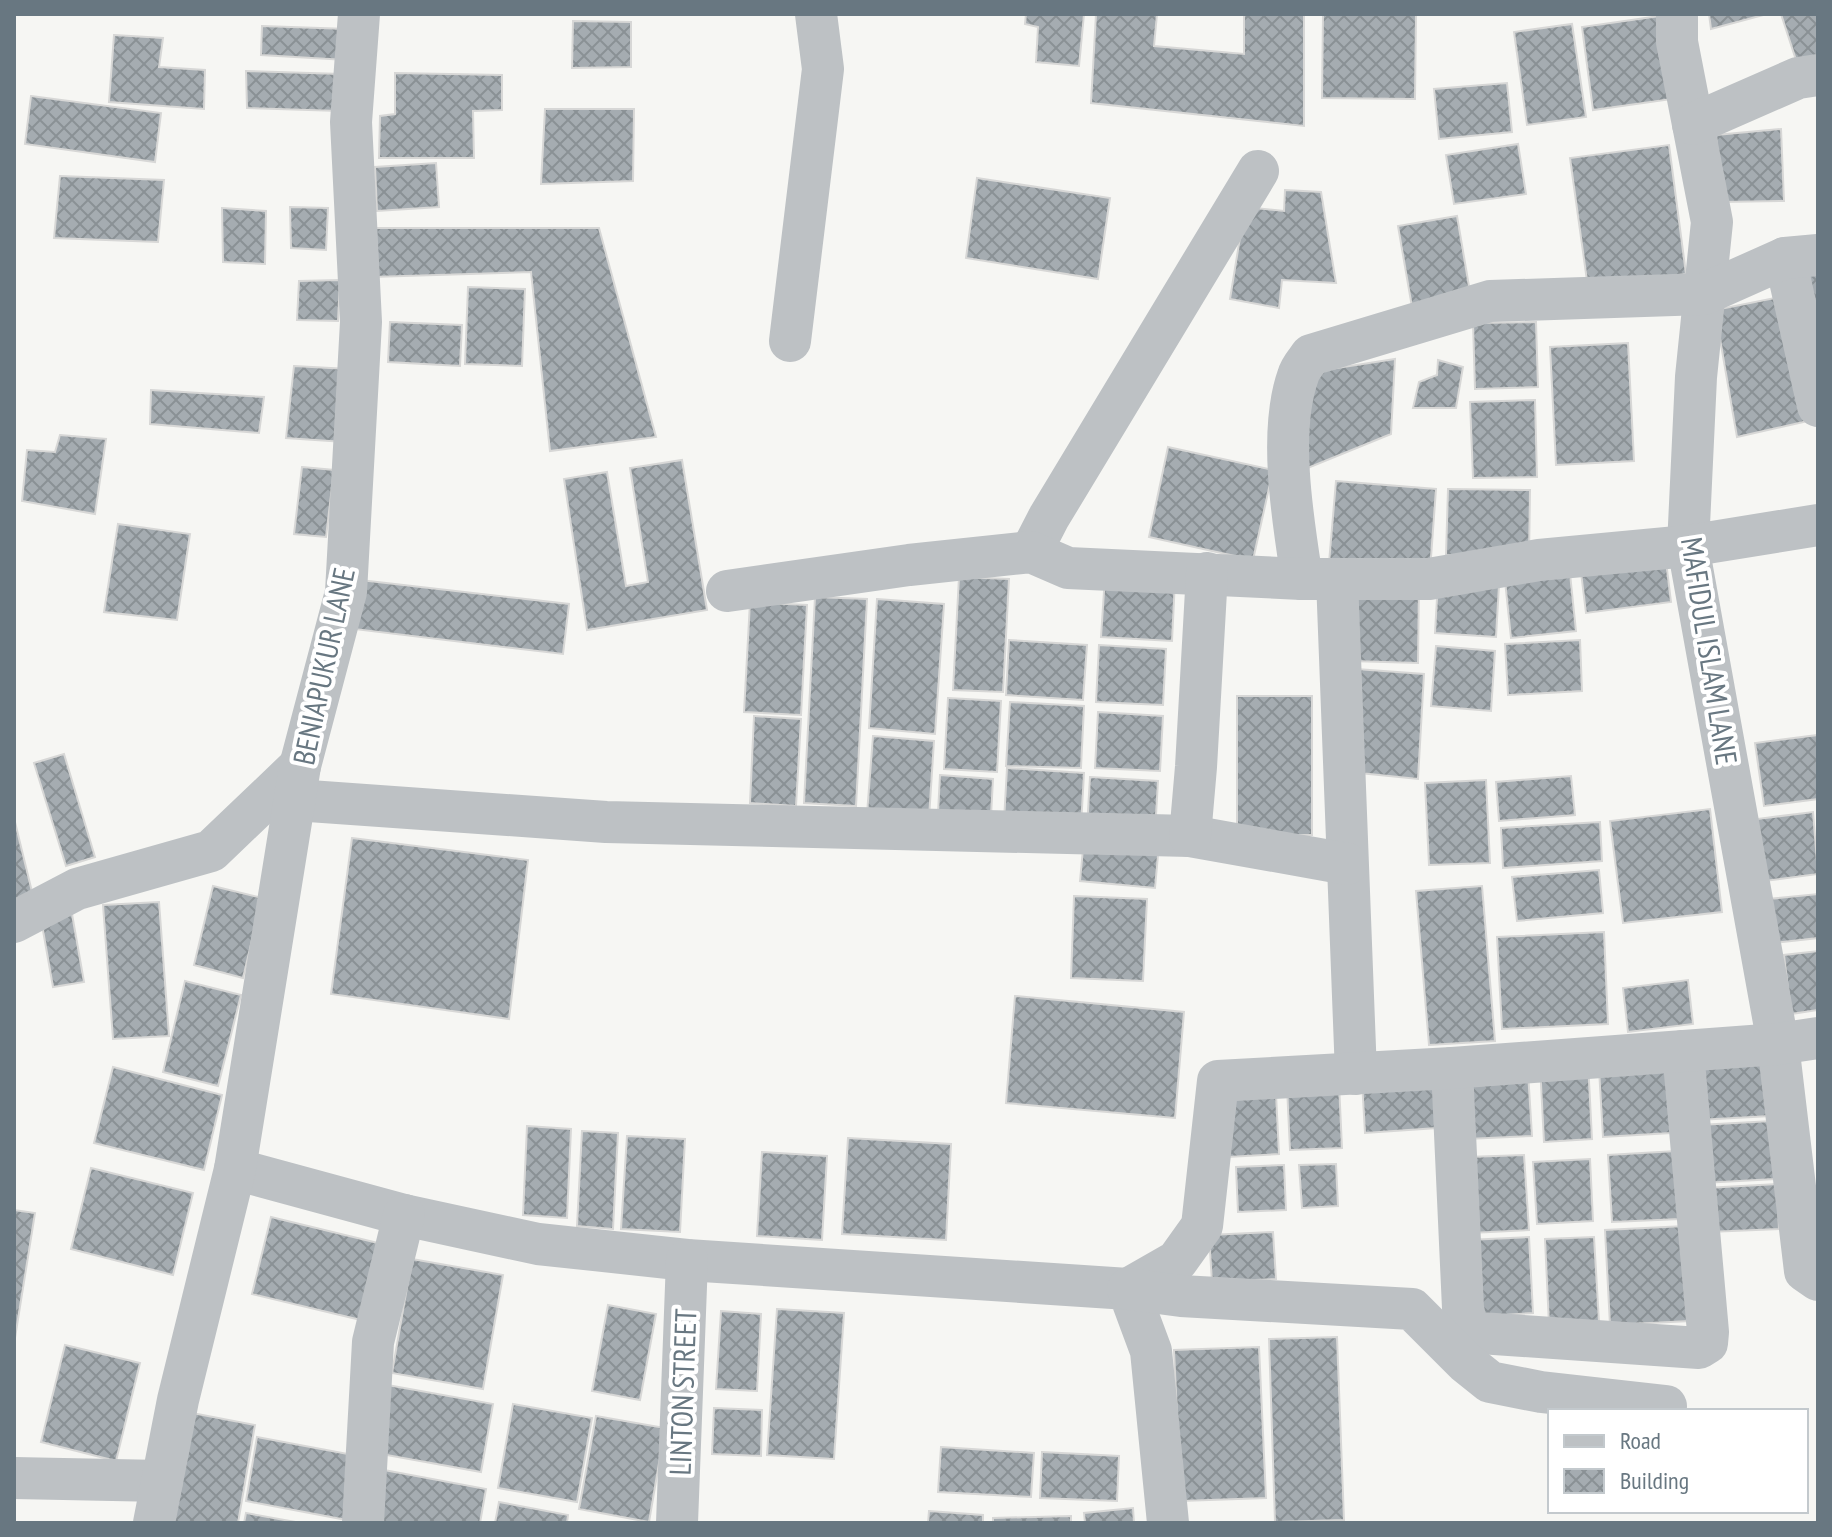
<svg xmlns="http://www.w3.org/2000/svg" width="1832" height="1537" font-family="'PT Sans Narrow',sans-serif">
	<defs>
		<pattern id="building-cross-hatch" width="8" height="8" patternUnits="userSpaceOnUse" patternTransform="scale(2)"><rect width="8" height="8" fill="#a5acb1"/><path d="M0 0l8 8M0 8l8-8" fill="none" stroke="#8a9195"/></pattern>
	</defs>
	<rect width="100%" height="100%" fill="#f6f6f3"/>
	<!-- building -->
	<g fill="url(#building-cross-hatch)" stroke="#d7d7d6" stroke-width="2">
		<path d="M1026 14H1084L1079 66 1036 62 1038 27 1025 24Z"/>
		<path d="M1096 14H1157L1154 46 1244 54V14H1304V126L1091 103Z"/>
		<path d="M1323 14H1416L1415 99 1322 98Z"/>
		<path d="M1709 14H1767L1711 29Z"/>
		<path d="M1781 14H1818V58L1797 63Z"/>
		<path d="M1660 16 1672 99 1593 110 1582 27Z"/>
		<path d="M573 21 631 22V67L572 68Z"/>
		<path d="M1572 24 1586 117 1527 125 1514 32Z"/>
		<path d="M262 26 348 29 346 60 261 55Z"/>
		<path d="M114 35 163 38 159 67 205 70 204 109 109 102Z"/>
		<path d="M246 71 341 74 339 111 247 108Z"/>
		<path d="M395 73 502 75V110L473 111 474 158H379L380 116 395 114Z"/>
		<path d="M1507 83 1512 132 1439 139 1434 89Z"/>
		<path d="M31 96 161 113 155 162 25 144Z"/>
		<path d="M545 109H634L633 181 541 184Z"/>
		<path d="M1781 129 1784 201 1722 202 1716 135Z"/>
		<path d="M1518 144 1526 194 1454 204 1446 155Z"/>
		<path d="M1669 145 1686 274 1588 288 1570 158Z"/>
		<path d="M436 163 439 207 377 211 375 167Z"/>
		<path d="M60 176 164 180 158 242 54 238Z"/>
		<path d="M977 178 1110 198 1098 279 966 258Z"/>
		<path d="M1285 190 1321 192 1336 283 1282 280 1279 308 1230 299 1245 207 1284 211Z"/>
		<path d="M290 207 328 208 326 250 291 248Z"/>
		<path d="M222 208 266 211 265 264 223 262Z"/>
		<path d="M1457 216 1471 298 1412 307 1398 226Z"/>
		<path d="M370 228H599L656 437 550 451 531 272 372 277Z"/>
		<path d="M1818 269V348L1804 272Z"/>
		<path d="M340 280 338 321 297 320 299 281Z"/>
		<path d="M468 287 525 289 522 366 465 364Z"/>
		<path d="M1785 296 1808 421 1737 437 1715 310Z"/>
		<path d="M390 322 462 325 460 366 388 362Z"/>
		<path d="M1536 322 1538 387 1475 389 1473 323Z"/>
		<path d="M1628 343 1634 461 1556 465 1550 347Z"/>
		<path d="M1395 359 1391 434 1298 472 1311 372Z"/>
		<path d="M1438 360 1463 367 1456 408H1413L1419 382 1437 375Z"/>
		<path d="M294 366 348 369 344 442 286 438Z"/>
		<path d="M151 390 264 397 259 433 150 424Z"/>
		<path d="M1535 400 1537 477 1473 478 1470 402Z"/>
		<path d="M60 435 106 439 95 514 22 501 27 450 55 452Z"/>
		<path d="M1168 447 1273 470 1253 560 1149 537Z"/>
		<path d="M682 460 707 610 587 630 564 479 607 472 626 586 648 582 630 468Z"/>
		<path d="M302 467 334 470 326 537 294 534Z"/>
		<path d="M1336 481 1436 489 1430 571 1329 563Z"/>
		<path d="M1448 489 1530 490 1529 557 1446 555Z"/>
		<path d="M118 524 190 534 177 620 104 612Z"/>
		<path d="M1665 553 1671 602 1586 613 1580 564Z"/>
		<path d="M1569 564 1576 631 1511 638 1504 571Z"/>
		<path d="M1105 576 1175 580 1172 641 1101 637Z"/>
		<path d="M959 577 1009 579 1003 692 953 690Z"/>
		<path d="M360 580 569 604 563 654 354 629Z"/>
		<path d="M1353 581 1419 582 1418 663 1351 661Z"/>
		<path d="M1438 581 1499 585 1496 637 1435 633Z"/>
		<path d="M815 597 867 599 856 806 804 803Z"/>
		<path d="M877 599 944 604 935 734 869 728Z"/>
		<path d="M750 602 807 605 801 715 744 712Z"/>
		<path d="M1009 640 1087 645 1083 700 1006 695Z"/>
		<path d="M1580 640 1582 691 1508 695 1505 644Z"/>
		<path d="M1099 645 1166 649 1163 705 1096 702Z"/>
		<path d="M1436 646 1495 651 1491 711 1431 706Z"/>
		<path d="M1356 669 1424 674 1418 779 1350 772Z"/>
		<rect x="1237" y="696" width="75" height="139"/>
		<path d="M948 698 1001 701 997 772 944 769Z"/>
		<path d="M1010 702 1084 706 1081 768 1006 766Z"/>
		<path d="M1098 712 1163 716 1160 771 1095 768Z"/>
		<path d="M754 716 801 719 796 806 750 803Z"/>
		<path d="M1818 735V799L1764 806 1755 743Z"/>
		<path d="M873 736 934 741 929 818 867 814Z"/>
		<path d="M64 754 95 857 66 866 34 763Z"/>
		<path d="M1007 768 1084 773 1081 826 1004 821Z"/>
		<path d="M940 775 993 779 991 816 938 813Z"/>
		<path d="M1571 776 1575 815 1499 821 1496 782Z"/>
		<path d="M1090 777 1158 781 1155 832 1087 828Z"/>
		<path d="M1486 780 1490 863 1429 865 1425 783Z"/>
		<path d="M1710 809 1722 912 1623 923 1610 821Z"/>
		<path d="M1813 812 1818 874 1765 881 1757 819Z"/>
		<path d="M14 818 34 900 14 906Z"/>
		<path d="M1600 822 1602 861 1503 868 1501 828Z"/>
		<path d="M352 838 528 860 509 1019 331 994Z"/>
		<path d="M1084 838 1159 844 1155 888 1080 881Z"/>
		<path d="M1599 870 1603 913 1517 921 1512 877Z"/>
		<path d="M213 886 262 898 243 978 194 965Z"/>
		<path d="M1482 886 1495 1041 1429 1045 1416 891Z"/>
		<path d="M1818 894V938L1774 943 1769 899Z"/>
		<path d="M1074 896 1147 899 1143 981 1071 978Z"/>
		<path d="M159 902 169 1036 113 1039 103 905Z"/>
		<path d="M72 914 84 982 53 987 41 919Z"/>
		<path d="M1604 932 1608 1024 1502 1029 1497 937Z"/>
		<path d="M1818 951V1010L1791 1014 1784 955Z"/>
		<path d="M1688 980 1693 1024 1628 1032 1623 988Z"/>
		<path d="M185 981 241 995 218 1086 163 1072Z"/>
		<path d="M1015 996 1184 1012 1175 1118 1006 1103Z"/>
		<path d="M1767 1061 1770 1116 1698 1120 1695 1065Z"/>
		<path d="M1588 1062 1592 1139 1544 1142 1540 1065Z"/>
		<path d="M1667 1065 1671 1133 1603 1137 1599 1069Z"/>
		<path d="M113 1067 222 1095 204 1170 94 1143Z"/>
		<path d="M1528 1072 1532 1136 1467 1139 1464 1075Z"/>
		<path d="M1435 1078 1437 1128 1365 1133 1362 1081Z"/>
		<path d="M1339 1084 1342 1148 1290 1150 1287 1087Z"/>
		<path d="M1276 1094 1279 1154 1228 1157 1225 1097Z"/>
		<path d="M1772 1121 1775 1179 1703 1183 1699 1125Z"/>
		<path d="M527 1126 571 1129 567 1218 523 1215Z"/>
		<path d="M582 1131 618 1133 613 1229 577 1226Z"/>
		<path d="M627 1136 685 1139 680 1232 621 1229Z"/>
		<path d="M848 1138 951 1144 946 1240 842 1234Z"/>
		<path d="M1676 1151 1680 1219 1612 1222 1608 1155Z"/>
		<path d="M762 1152 827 1156 822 1240 757 1236Z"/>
		<path d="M1524 1155 1529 1230 1471 1233 1467 1157Z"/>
		<path d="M1590 1159 1593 1221 1537 1224 1533 1162Z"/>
		<path d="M1336 1164 1338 1206 1302 1208 1299 1165Z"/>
		<path d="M1284 1165 1286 1210 1238 1212 1236 1167Z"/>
		<path d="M91 1168 193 1193 173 1275 71 1249Z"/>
		<path d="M1777 1184 1779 1229 1709 1232 1706 1188Z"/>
		<path d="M14 1210 35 1213 14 1344Z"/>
		<path d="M271 1217 382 1244 365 1321 252 1294Z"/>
		<path d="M1685 1226 1690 1321 1610 1325 1605 1230Z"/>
		<path d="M1273 1232 1276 1279 1212 1282 1209 1235Z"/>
		<path d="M1529 1237 1533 1313 1472 1317 1468 1240Z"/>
		<path d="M1594 1237 1599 1322 1549 1325 1545 1239Z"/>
		<path d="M412 1259 503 1275 483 1389 392 1373Z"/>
		<path d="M608 1305 656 1314 640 1400 592 1391Z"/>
		<path d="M777 1309 844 1313 834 1459 767 1455Z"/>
		<path d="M721 1311 761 1314 757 1391 716 1389Z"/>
		<path d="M1337 1337 1344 1520 1275 1522 1269 1339Z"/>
		<path d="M65 1345 140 1363 116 1461 41 1442Z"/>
		<path d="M1259 1347 1266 1498 1181 1501 1174 1350Z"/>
		<path d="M382 1384 493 1404 481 1472 370 1452Z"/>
		<path d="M513 1404 592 1418 577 1502 498 1488Z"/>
		<path d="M714 1408 762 1410 761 1456 712 1454Z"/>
		<path d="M187 1412 255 1425 238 1523H167Z"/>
		<path d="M596 1416 665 1428 649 1522 579 1509Z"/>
		<path d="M257 1437 364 1457 352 1521 246 1501Z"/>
		<path d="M941 1447 1034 1453 1031 1497 938 1492Z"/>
		<path d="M1042 1452 1119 1456 1117 1501 1040 1498Z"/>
		<path d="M384 1470 486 1489 480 1523H375Z"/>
		<path d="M499 1502 568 1515 567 1523H495Z"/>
		<path d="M1133 1508 1134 1523H1085L1084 1513Z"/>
		<path d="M929 1511 983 1515V1523H928Z"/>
		<path d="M246 1513 301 1523H244Z"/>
		<path d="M1071 1516V1523H993V1518Z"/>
	</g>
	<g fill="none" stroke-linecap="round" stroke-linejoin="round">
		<!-- minor -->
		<g stroke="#bdc1c4" stroke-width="42">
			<path d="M1677 14V42L1712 222 1696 377 1688 546 1778 1044 1805 1271 1818 1280"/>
			<path d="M1693 124 1798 78 1818 75"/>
			<path d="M1785 258 1818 406"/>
			<path d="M790 341 823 69 816 14"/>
			<path d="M1031 552 1049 517 1258 171"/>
			<path d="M1302 579C1293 521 1278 432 1298 376 1300 368 1307 361 1311 355L1490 301 1704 294 1785 258 1818 255"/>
			<path d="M1337 579 1356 1074"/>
			<path d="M727 591 909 565 1031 552 1068 568 1302 579H1429L1539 560 1688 546 1818 525"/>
			<path d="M295 800 606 822 1190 836 1347 864"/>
			<path d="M1190 836 1196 767 1207 573"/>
			<path d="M14 922 77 889 211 851 300 766"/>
			<path d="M1452 1068 1463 1308 1467 1327 1480 1333 1699 1348 1707 1343 1708 1332 1683 1051"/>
			<path d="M235 1169 404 1215 538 1244 687 1260 1128 1289 1151 1351 1168 1523"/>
			<path d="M1128 1289 1177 1261 1202 1226 1218 1081 1452 1068 1778 1044 1818 1038"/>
			<path d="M1128 1289 1181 1296 1412 1309 1465 1362 1490 1382 1541 1392 1666 1406"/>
			<path d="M14 1478 162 1481"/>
			<path d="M154 1523 178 1400 235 1169 300 766 346 592 361 322 351 122 359 14"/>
			<path d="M363 1523 373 1342 404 1215"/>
			<path d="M677 1523 687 1260"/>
		</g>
	</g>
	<g text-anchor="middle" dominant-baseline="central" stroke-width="8" stroke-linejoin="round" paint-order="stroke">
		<!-- street labels -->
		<g font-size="30" fill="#687781" stroke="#fff">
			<text transform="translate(1710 651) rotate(81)">MAFIDUL ISLAM LANE</text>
			<text transform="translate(323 666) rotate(-78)">BENIAPUKUR LANE</text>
			<text transform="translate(682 1392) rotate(-88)">LINTON STREET</text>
		</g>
	</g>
	<!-- border -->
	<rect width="1832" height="1537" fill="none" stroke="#687781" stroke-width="32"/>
	<!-- legend -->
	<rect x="1548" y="1409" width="260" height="104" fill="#ffffff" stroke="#c3c9cd" stroke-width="2"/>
	<rect x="1564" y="1435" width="40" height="12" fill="#bdc1c4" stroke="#c3c9cd" stroke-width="2"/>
	<text x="1620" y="1449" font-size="24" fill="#687781">Road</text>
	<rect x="1564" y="1469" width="40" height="24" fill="url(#building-cross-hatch)" stroke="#c3c9cd" stroke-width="2"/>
	<text x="1620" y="1489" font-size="24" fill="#687781">Building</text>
</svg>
